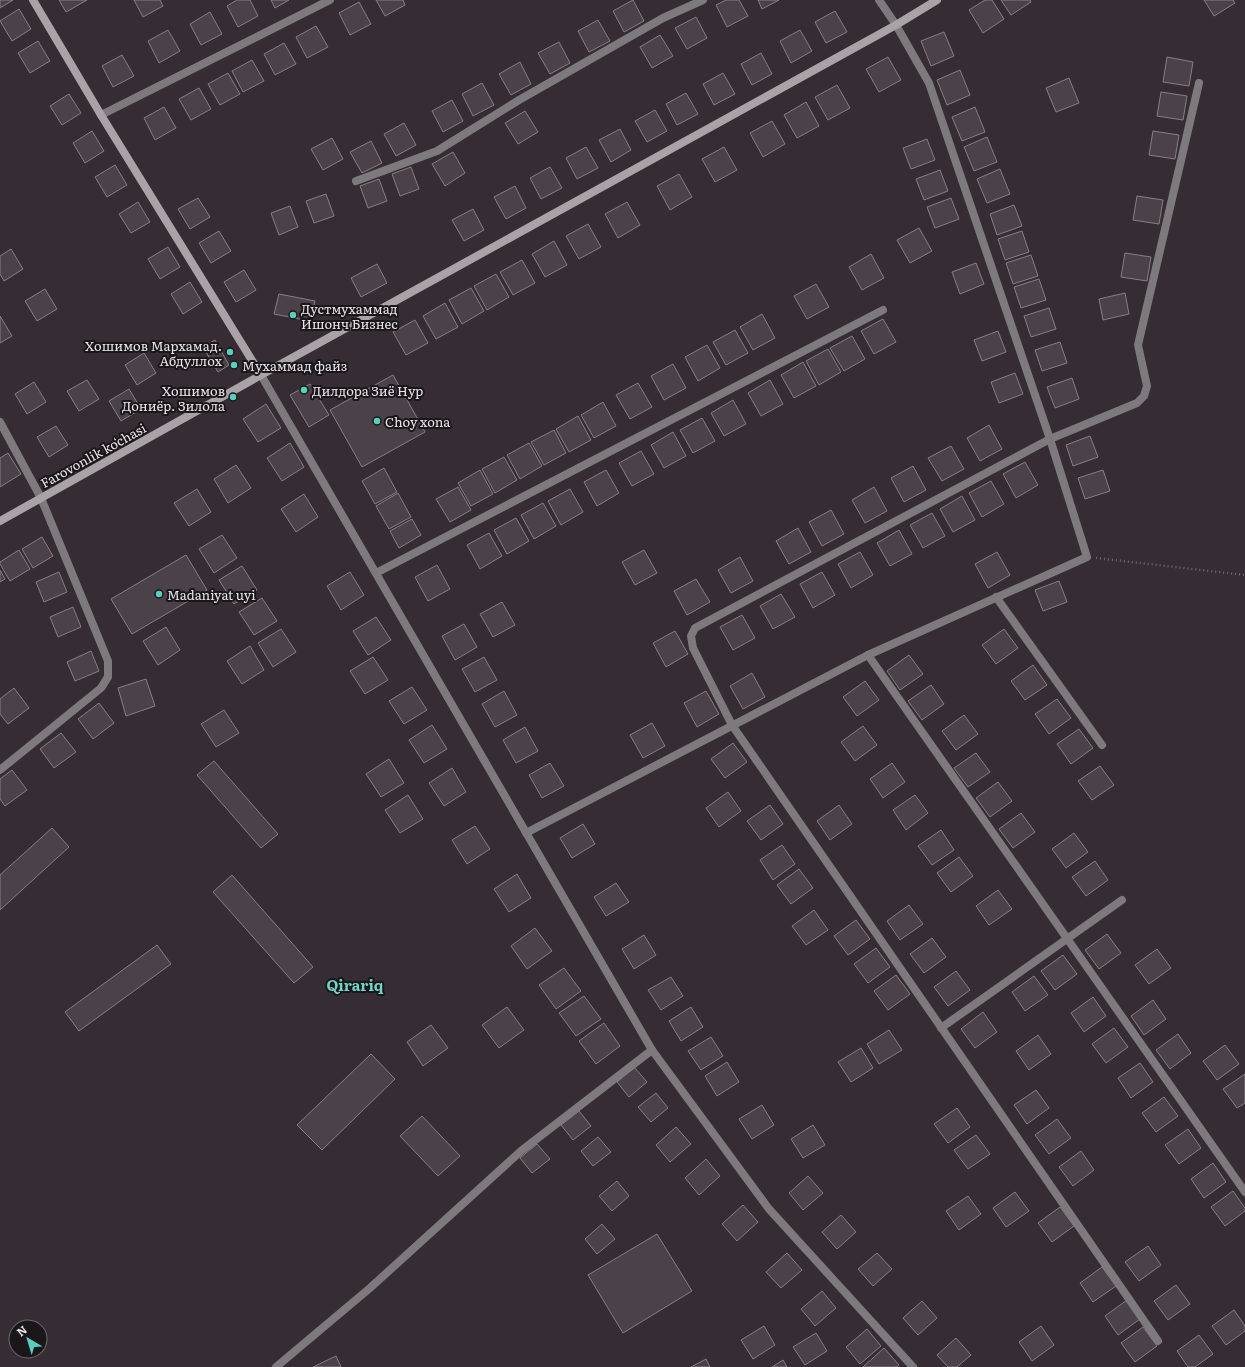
<svg xmlns="http://www.w3.org/2000/svg" width="1245" height="1367" font-family="Literata,serif">
	<rect width="100%" height="100%" fill="#352d33"/>
	<!-- building -->
	<g fill="#4b4249" stroke="#887e86">
		<path d="M0 0H13L0 8Z"/>
		<path d="M59 0H87L66 12Z"/>
		<path d="M134 0H160L163 6 143 17Z"/>
		<path d="M237 0H250L258 16 238 27 227 6Z"/>
		<path d="M271 0H289L275 8Z"/>
		<path d="M376 0H403L405 5 385 16Z"/>
		<path d="M633 0 644 21 624 32 613 11Z"/>
		<path d="M726 0H739L748 16 727 27 716 5Z"/>
		<path d="M758 0H779L762 9Z"/>
		<path d="M985 0H992L1004 19 983 33 969 10Z"/>
		<path d="M1001 0H1030L1031 2 1011 15Z"/>
		<path d="M1204 0H1233L1235 3 1214 16Z"/>
		<path d="M359 2 371 24 350 35 339 13Z"/>
		<path d="M19 9 31 29 12 41 0 21Z"/>
		<path d="M835 11 847 32 826 43 815 22Z"/>
		<path d="M210 12 222 34 201 45 190 24Z"/>
		<path d="M696 17 707 38 687 49 675 28Z"/>
		<path d="M598 20 610 41 589 52 578 31Z"/>
		<path d="M316 26 328 47 307 58 296 37Z"/>
		<path d="M168 30 180 51 159 63 148 41Z"/>
		<path d="M800 30 812 51 791 63 780 41Z"/>
		<path d="M944 32 954 56 931 66 921 41Z"/>
		<path d="M660 35 673 56 652 68 640 47Z"/>
		<path d="M38 41 50 61 30 73 18 53Z"/>
		<path d="M559 42 570 63 550 74 538 53Z"/>
		<path d="M284 43 296 64 275 75 264 54Z"/>
		<path d="M761 53 772 74 752 85 741 64Z"/>
		<path d="M122 55 134 76 113 87 102 66Z"/>
		<path d="M888 57 901 80 879 92 866 69Z"/>
		<path d="M1167 57 1193 62 1189 86 1163 82Z"/>
		<path d="M252 60 264 81 243 92 232 71Z"/>
		<path d="M520 62 531 84 511 95 499 74Z"/>
		<path d="M960 70 970 95 947 105 937 80Z"/>
		<path d="M228 73 240 94 220 105 208 84Z"/>
		<path d="M723 73 735 94 714 105 703 84Z"/>
		<path d="M1069 78 1079 103 1056 112 1046 88Z"/>
		<path d="M482 83 494 105 473 116 462 94Z"/>
		<path d="M837 85 850 108 828 120 815 97Z"/>
		<path d="M199 88 211 109 191 120 179 99Z"/>
		<path d="M1161 92 1187 96 1183 120 1157 116Z"/>
		<path d="M686 93 698 114 677 125 666 104Z"/>
		<path d="M69 94 81 113 62 125 50 106Z"/>
		<path d="M452 100 463 121 443 132 432 111Z"/>
		<path d="M806 102 819 126 797 138 784 115Z"/>
		<path d="M164 107 176 128 155 140 144 118Z"/>
		<path d="M975 107 985 132 962 141 952 117Z"/>
		<path d="M655 110 667 131 647 142 635 121Z"/>
		<path d="M525 111 538 132 518 144 505 123Z"/>
		<path d="M772 121 785 144 763 157 750 133Z"/>
		<path d="M404 123 416 145 396 156 384 134Z"/>
		<path d="M620 129 631 150 611 162 599 140Z"/>
		<path d="M92 131 104 151 85 163 73 143Z"/>
		<path d="M1153 131 1179 135 1175 159 1149 155Z"/>
		<path d="M987 137 997 162 974 171 964 147Z"/>
		<path d="M332 138 343 159 323 170 311 149Z"/>
		<path d="M927 139 935 160 911 169 903 148Z"/>
		<path d="M371 141 382 163 362 173 350 152Z"/>
		<path d="M586 147 598 168 577 179 566 158Z"/>
		<path d="M724 147 737 170 715 182 702 159Z"/>
		<path d="M453 152 465 173 445 186 432 164Z"/>
		<path d="M115 165 127 185 107 197 95 177Z"/>
		<path d="M411 167 419 189 400 196 392 174Z"/>
		<path d="M550 167 562 188 541 199 530 178Z"/>
		<path d="M1000 169 1010 194 987 203 977 179Z"/>
		<path d="M940 170 948 191 924 200 916 179Z"/>
		<path d="M679 174 692 197 670 210 657 186Z"/>
		<path d="M379 179 387 201 368 208 360 186Z"/>
		<path d="M515 186 526 208 506 219 494 197Z"/>
		<path d="M326 194 334 216 314 223 306 201Z"/>
		<path d="M1137 196 1163 200 1159 224 1133 220Z"/>
		<path d="M198 198 210 217 190 229 178 209Z"/>
		<path d="M951 198 959 219 935 228 927 207Z"/>
		<path d="M138 202 150 222 131 233 119 214Z"/>
		<path d="M627 202 640 225 618 238 605 214Z"/>
		<path d="M1014 205 1022 226 997 235 990 214Z"/>
		<path d="M290 206 298 227 279 235 271 213Z"/>
		<path d="M473 209 484 230 464 241 452 220Z"/>
		<path d="M588 224 601 247 579 259 566 236Z"/>
		<path d="M919 228 932 251 910 263 897 240Z"/>
		<path d="M219 231 231 251 211 263 199 243Z"/>
		<path d="M1022 231 1029 252 1005 260 998 239Z"/>
		<path d="M554 241 567 265 545 277 532 254Z"/>
		<path d="M168 247 180 267 160 279 148 259Z"/>
		<path d="M11 249 23 269 4 281 0 274V256Z"/>
		<path d="M1125 253 1151 257 1147 281 1121 277Z"/>
		<path d="M871 254 884 278 862 290 849 267Z"/>
		<path d="M1031 255 1038 276 1013 284 1006 263Z"/>
		<path d="M522 260 535 283 513 295 500 272Z"/>
		<path d="M976 263 984 284 960 294 952 272Z"/>
		<path d="M377 264 387 283 361 297 351 278Z"/>
		<path d="M244 270 256 290 236 302 224 282Z"/>
		<path d="M496 274 509 297 487 310 474 286Z"/>
		<path d="M1039 279 1046 300 1021 308 1014 287Z"/>
		<path d="M190 282 202 302 183 314 171 294Z"/>
		<path d="M816 284 829 307 807 319 794 296Z"/>
		<path d="M471 288 484 311 462 324 449 300Z"/>
		<path d="M45 289 57 309 37 321 25 301Z"/>
		<path d="M1125 293 1129 314 1103 320 1099 299Z"/>
		<path d="M279 294 315 301 310 321 274 314Z"/>
		<path d="M445 303 458 327 436 339 423 316Z"/>
		<path d="M1049 308 1056 329 1031 337 1024 316Z"/>
		<path d="M762 314 775 338 753 350 740 327Z"/>
		<path d="M0 316 12 336 0 343Z"/>
		<path d="M883 319 896 342 874 354 861 331Z"/>
		<path d="M415 320 428 343 406 355 393 332Z"/>
		<path d="M735 330 748 353 726 365 713 342Z"/>
		<path d="M998 331 1006 352 982 361 974 340Z"/>
		<path d="M852 336 865 359 844 371 830 348Z"/>
		<path d="M215 340 229 365 218 372 203 347Z"/>
		<path d="M1060 342 1067 363 1042 371 1035 350Z"/>
		<path d="M707 345 720 368 698 381 685 357Z"/>
		<path d="M828 349 841 372 819 385 806 361Z"/>
		<path d="M144 353 156 373 137 385 125 365Z"/>
		<path d="M803 362 816 386 794 398 781 375Z"/>
		<path d="M673 364 686 388 664 400 651 376Z"/>
		<path d="M1015 373 1023 394 999 403 991 382Z"/>
		<path d="M393 375 425 432 362 467 330 410Z"/>
		<path d="M1072 378 1079 399 1055 408 1047 387Z"/>
		<path d="M87 380 99 399 79 411 67 391Z"/>
		<path d="M770 380 783 404 761 416 748 393Z"/>
		<path d="M34 382 46 402 27 414 15 394Z"/>
		<path d="M638 383 652 407 630 419 616 395Z"/>
		<path d="M310 384 329 415 309 427 290 395Z"/>
		<path d="M129 389 141 409 121 421 109 401Z"/>
		<path d="M733 400 746 424 724 436 711 413Z"/>
		<path d="M603 402 616 426 594 438 581 415Z"/>
		<path d="M266 404 281 428 258 442 243 419Z"/>
		<path d="M578 416 591 440 569 452 556 429Z"/>
		<path d="M702 418 715 441 693 453 680 430Z"/>
		<path d="M989 425 1002 449 980 461 967 438Z"/>
		<path d="M56 426 68 445 49 457 37 437Z"/>
		<path d="M554 430 566 453 544 465 531 442Z"/>
		<path d="M673 432 686 456 664 468 651 445Z"/>
		<path d="M1090 436 1098 457 1073 466 1066 445Z"/>
		<path d="M290 443 304 467 282 481 267 458Z"/>
		<path d="M529 443 542 466 520 479 507 455Z"/>
		<path d="M951 446 964 469 942 481 928 458Z"/>
		<path d="M641 451 654 474 632 486 619 463Z"/>
		<path d="M8 453 21 474 0 487V458Z"/>
		<path d="M504 457 517 480 495 493 482 469Z"/>
		<path d="M1025 462 1038 485 1016 498 1003 474Z"/>
		<path d="M236 465 251 488 228 503 214 479Z"/>
		<path d="M913 466 926 490 904 502 891 478Z"/>
		<path d="M384 468 397 492 375 504 362 481Z"/>
		<path d="M480 470 493 494 471 506 458 483Z"/>
		<path d="M606 470 619 493 597 506 584 482Z"/>
		<path d="M1103 470 1110 491 1085 499 1078 478Z"/>
		<path d="M991 481 1004 504 982 517 969 493Z"/>
		<path d="M458 487 471 510 450 522 436 499Z"/>
		<path d="M874 487 887 511 865 523 852 500Z"/>
		<path d="M197 489 211 512 189 526 174 503Z"/>
		<path d="M570 489 583 512 561 525 548 501Z"/>
		<path d="M398 493 411 517 389 529 376 506Z"/>
		<path d="M304 494 318 517 296 532 281 509Z"/>
		<path d="M962 496 975 520 953 532 940 509Z"/>
		<path d="M543 503 556 526 534 539 521 515Z"/>
		<path d="M831 510 844 534 822 546 809 522Z"/>
		<path d="M932 513 945 536 923 548 910 525Z"/>
		<path d="M516 518 529 541 507 554 494 530Z"/>
		<path d="M412 519 421 535 399 548 390 531Z"/>
		<path d="M798 528 811 552 789 564 776 541Z"/>
		<path d="M899 530 912 554 890 566 877 543Z"/>
		<path d="M489 533 502 556 480 569 467 545Z"/>
		<path d="M222 535 237 558 214 573 199 549Z"/>
		<path d="M42 537 53 556 33 568 22 549Z"/>
		<path d="M19 550 30 569 10 581 0 564V562Z"/>
		<path d="M644 550 657 573 635 585 622 562Z"/>
		<path d="M860 552 873 575 851 588 838 564Z"/>
		<path d="M997 552 1010 575 988 588 975 564Z"/>
		<path d="M186 555 207 590 132 634 111 599Z"/>
		<path d="M740 557 753 581 731 593 718 570Z"/>
		<path d="M437 565 450 589 428 601 415 577Z"/>
		<path d="M242 566 257 590 234 604 219 580Z"/>
		<path d="M0 570 5 579 0 582Z"/>
		<path d="M59 572 67 592 44 602 36 582Z"/>
		<path d="M350 572 364 595 341 610 327 586Z"/>
		<path d="M822 572 835 595 813 608 800 584Z"/>
		<path d="M696 579 710 602 687 615 674 591Z"/>
		<path d="M1059 581 1067 602 1043 611 1035 590Z"/>
		<path d="M781 594 795 617 773 629 760 606Z"/>
		<path d="M262 598 277 621 254 635 239 612Z"/>
		<path d="M502 602 515 625 493 637 480 614Z"/>
		<path d="M73 607 81 627 58 637 50 617Z"/>
		<path d="M742 615 755 638 733 650 720 627Z"/>
		<path d="M376 617 391 640 368 655 353 631Z"/>
		<path d="M464 624 477 647 455 660 442 636Z"/>
		<path d="M166 627 180 650 158 665 143 641Z"/>
		<path d="M281 629 296 652 273 667 258 643Z"/>
		<path d="M1004 629 1018 648 996 664 982 645Z"/>
		<path d="M675 631 688 654 666 667 653 643Z"/>
		<path d="M250 646 264 670 242 684 227 661Z"/>
		<path d="M91 651 99 671 75 681 67 662Z"/>
		<path d="M909 655 923 674 900 690 887 671Z"/>
		<path d="M373 657 388 680 365 694 350 671Z"/>
		<path d="M484 657 497 680 475 692 462 669Z"/>
		<path d="M1033 665 1047 685 1025 700 1011 681Z"/>
		<path d="M752 673 765 697 743 709 730 686Z"/>
		<path d="M146 679 155 706 126 716 118 688Z"/>
		<path d="M865 681 879 700 857 716 843 697Z"/>
		<path d="M931 685 944 704 922 720 908 701Z"/>
		<path d="M412 687 427 710 404 724 389 701Z"/>
		<path d="M14 688 29 708 8 724 0 714V699Z"/>
		<path d="M504 691 517 715 495 727 482 704Z"/>
		<path d="M706 691 719 714 697 727 684 703Z"/>
		<path d="M1057 699 1071 718 1049 734 1035 714Z"/>
		<path d="M99 703 114 723 93 739 78 719Z"/>
		<path d="M224 710 239 733 216 747 201 724Z"/>
		<path d="M964 715 978 734 956 750 942 731Z"/>
		<path d="M652 723 665 746 643 758 630 735Z"/>
		<path d="M432 725 447 749 424 763 409 740Z"/>
		<path d="M863 726 877 745 855 761 841 742Z"/>
		<path d="M525 727 538 751 516 763 503 740Z"/>
		<path d="M1079 729 1093 748 1071 764 1057 744Z"/>
		<path d="M61 733 76 752 54 768 40 749Z"/>
		<path d="M733 743 747 762 725 778 711 759Z"/>
		<path d="M976 753 990 772 968 787 954 768Z"/>
		<path d="M389 759 404 783 381 797 366 774Z"/>
		<path d="M214 761 278 834 261 848 197 775Z"/>
		<path d="M550 763 564 786 542 798 529 775Z"/>
		<path d="M892 763 905 782 883 798 870 779Z"/>
		<path d="M1100 766 1114 785 1092 800 1078 781Z"/>
		<path d="M452 768 466 792 444 806 429 783Z"/>
		<path d="M12 770 27 790 5 806 0 799V779Z"/>
		<path d="M998 782 1012 801 990 817 976 798Z"/>
		<path d="M728 792 741 811 719 827 706 808Z"/>
		<path d="M408 795 423 819 400 833 385 810Z"/>
		<path d="M915 795 928 813 906 830 893 810Z"/>
		<path d="M770 805 783 824 761 840 747 821Z"/>
		<path d="M839 805 852 824 830 840 817 821Z"/>
		<path d="M1021 813 1035 832 1013 848 999 829Z"/>
		<path d="M583 824 595 844 572 858 560 838Z"/>
		<path d="M475 826 490 849 467 864 452 840Z"/>
		<path d="M52 828 69 847 0 910V875Z"/>
		<path d="M941 830 954 850 932 865 918 846Z"/>
		<path d="M1074 833 1088 852 1066 868 1052 849Z"/>
		<path d="M782 845 795 864 773 880 760 860Z"/>
		<path d="M959 857 973 876 951 892 937 873Z"/>
		<path d="M1095 861 1108 880 1086 896 1072 877Z"/>
		<path d="M799 869 813 888 791 904 777 885Z"/>
		<path d="M517 874 531 898 509 912 494 889Z"/>
		<path d="M232 875 313 967 294 983 213 892Z"/>
		<path d="M616 883 629 902 606 916 594 897Z"/>
		<path d="M998 890 1012 909 989 925 976 906Z"/>
		<path d="M909 905 923 924 900 940 887 921Z"/>
		<path d="M814 910 828 930 806 945 792 926Z"/>
		<path d="M856 920 870 939 848 955 834 936Z"/>
		<path d="M535 928 552 951 527 969 511 946Z"/>
		<path d="M1107 934 1121 953 1099 969 1085 950Z"/>
		<path d="M644 935 656 955 634 969 622 949Z"/>
		<path d="M932 938 946 957 924 973 910 954Z"/>
		<path d="M157 945 171 964 79 1031 65 1012Z"/>
		<path d="M876 948 890 967 868 983 854 964Z"/>
		<path d="M1157 949 1171 968 1149 984 1135 965Z"/>
		<path d="M1063 955 1077 974 1055 990 1041 971Z"/>
		<path d="M564 968 581 991 556 1009 539 985Z"/>
		<path d="M956 971 970 990 948 1006 934 987Z"/>
		<path d="M896 975 910 994 888 1010 874 991Z"/>
		<path d="M1034 976 1048 995 1025 1011 1012 992Z"/>
		<path d="M671 977 683 996 661 1010 648 990Z"/>
		<path d="M584 996 601 1019 576 1036 559 1013Z"/>
		<path d="M1093 997 1106 1016 1084 1032 1071 1013Z"/>
		<path d="M1153 1000 1166 1019 1144 1035 1131 1016Z"/>
		<path d="M507 1007 524 1030 499 1048 482 1025Z"/>
		<path d="M691 1007 703 1027 681 1041 669 1021Z"/>
		<path d="M983 1012 997 1032 975 1048 961 1029Z"/>
		<path d="M604 1023 620 1046 596 1064 579 1041Z"/>
		<path d="M431 1025 448 1048 423 1066 407 1042Z"/>
		<path d="M1114 1028 1128 1047 1106 1063 1092 1044Z"/>
		<path d="M889 1030 902 1050 879 1064 867 1044Z"/>
		<path d="M1178 1034 1191 1053 1170 1069 1156 1050Z"/>
		<path d="M1038 1035 1051 1054 1029 1070 1016 1051Z"/>
		<path d="M711 1037 723 1056 701 1070 688 1051Z"/>
		<path d="M1225 1045 1239 1064 1217 1080 1203 1061Z"/>
		<path d="M861 1048 873 1068 851 1082 838 1062Z"/>
		<path d="M371 1054 395 1079 322 1150 297 1125Z"/>
		<path d="M727 1062 739 1082 717 1096 705 1076Z"/>
		<path d="M1140 1063 1153 1082 1131 1098 1118 1078Z"/>
		<path d="M634 1067 647 1082 629 1097 617 1082Z"/>
		<path d="M1245 1074V1103L1237 1108 1223 1089Z"/>
		<path d="M1036 1090 1049 1108 1027 1124 1014 1105Z"/>
		<path d="M656 1093 668 1108 651 1122 638 1107Z"/>
		<path d="M1164 1097 1178 1116 1156 1132 1142 1113Z"/>
		<path d="M762 1105 774 1125 752 1139 739 1119Z"/>
		<path d="M957 1108 970 1127 948 1143 934 1124Z"/>
		<path d="M579 1111 591 1126 573 1140 561 1125Z"/>
		<path d="M422 1116 460 1156 438 1176 400 1136Z"/>
		<path d="M1057 1119 1071 1138 1049 1154 1035 1135Z"/>
		<path d="M813 1125 825 1145 803 1158 791 1139Z"/>
		<path d="M676 1127 691 1144 670 1162 656 1145Z"/>
		<path d="M1188 1129 1201 1148 1179 1164 1165 1145Z"/>
		<path d="M976 1135 990 1154 968 1169 954 1150Z"/>
		<path d="M598 1137 611 1152 593 1166 581 1151Z"/>
		<path d="M537 1144 550 1159 532 1173 520 1158Z"/>
		<path d="M1081 1151 1094 1170 1073 1186 1059 1167Z"/>
		<path d="M706 1159 720 1176 699 1195 685 1178Z"/>
		<path d="M1213 1163 1226 1182 1204 1198 1191 1179Z"/>
		<path d="M808 1176 823 1193 803 1210 789 1193Z"/>
		<path d="M617 1181 629 1196 612 1211 599 1196Z"/>
		<path d="M1233 1191 1245 1208V1211L1225 1226 1211 1207Z"/>
		<path d="M1015 1192 1029 1211 1006 1227 993 1208Z"/>
		<path d="M968 1196 981 1214 959 1230 946 1211Z"/>
		<path d="M743 1205 758 1222 737 1241 722 1224Z"/>
		<path d="M1060 1207 1074 1226 1052 1242 1038 1223Z"/>
		<path d="M841 1215 856 1232 837 1249 822 1232Z"/>
		<path d="M602 1224 615 1239 597 1254 585 1239Z"/>
		<path d="M657 1234 692 1291 623 1333 588 1275Z"/>
		<path d="M1148 1246 1161 1265 1139 1281 1125 1262Z"/>
		<path d="M787 1253 802 1270 781 1288 766 1272Z"/>
		<path d="M877 1253 892 1269 873 1286 858 1269Z"/>
		<path d="M1102 1267 1116 1286 1093 1302 1080 1283Z"/>
		<path d="M1176 1285 1190 1304 1168 1320 1154 1301Z"/>
		<path d="M822 1291 836 1308 815 1326 801 1309Z"/>
		<path d="M1127 1300 1140 1319 1118 1335 1105 1316Z"/>
		<path d="M922 1301 937 1318 918 1335 903 1318Z"/>
		<path d="M1234 1310 1245 1326V1331L1226 1345 1212 1326Z"/>
		<path d="M764 1326 775 1345 753 1359 741 1340Z"/>
		<path d="M1041 1326 1054 1345 1032 1361 1019 1342Z"/>
		<path d="M1143 1327 1157 1346 1135 1362 1121 1343Z"/>
		<path d="M867 1329 881 1346 860 1364 846 1347Z"/>
		<path d="M816 1333 827 1351 805 1365 793 1347Z"/>
		<path d="M1199 1335 1213 1354 1195 1367H1188L1177 1351Z"/>
		<path d="M956 1338 971 1355 957 1367H948L937 1355Z"/>
		<path d="M884 1348 899 1365 897 1367H863Z"/>
		<path d="M336 1356 341 1367H313Z"/>
		<path d="M706 1359 710 1367H691Z"/>
		<path d="M783 1360 787 1367H772Z"/>
	</g>
	<g fill="none" stroke-linecap="round" stroke-linejoin="round">
		<!-- path -->
		<path stroke="#716a6f" stroke-width="2.5" stroke-dasharray="1 3" stroke-linecap="butt" d="M1096 558 1245 575"/>
		<!-- street -->
		<g stroke="#7d797c" stroke-width="8">
			<path d="M101 115 330 0"/>
			<path d="M356 181 437 151 519 100 663 18 703 0"/>
			<path d="M261 375 652 1050 769 1209 913 1367"/>
			<path d="M0 422 41 498 108 661V677L101 688 0 770"/>
			<path d="M376 573 883 310"/>
			<path d="M996 597 1102 745"/>
			<path d="M868 655 1245 1192"/>
			<path d="M526 833 868 655 1087 557 1050 439 929 83 896 25 879 0"/>
			<path d="M941 1028 1122 900"/>
			<path d="M1158 1341 732 725 693 648 691 636 695 628 1050 439 1137 403 1144 396 1147 386 1138 345 1199 83"/>
			<path d="M276 1367 370 1288 521 1151 652 1050"/>
		</g>
		<!-- secondary -->
		<g stroke="#a9a2a7" stroke-width="8">
			<path d="M33 0 101 115 261 375"/>
			<path d="M0 521 261 375 896 25 937 0"/>
		</g>
	</g>
	<!-- markers -->
	<g fill="#5acebd" stroke="#1a1619" stroke-width="1.5">
		<circle cx="293" cy="315" r="4"/>
		<circle cx="230" cy="352" r="4"/>
		<circle cx="234" cy="365" r="4"/>
		<circle cx="304" cy="390" r="4"/>
		<circle cx="233" cy="397" r="4"/>
		<circle cx="377" cy="421" r="4"/>
		<circle cx="159" cy="594" r="4"/>
	</g>
	<g text-anchor="middle" dominant-baseline="central" stroke-width="4" stroke-linejoin="round" paint-order="stroke">
		<!-- poi labels -->
		<g font-size="13" fill="#e9e4e8" stroke="#1a1619" text-anchor="start">
			<text x="301" y="308">Дустмухаммад<tspan x="301" dy="15">Ишонч Бизнес</tspan></text>
			<text x="222" y="345" text-anchor="end">Хошимов Мархамад.<tspan x="222" dy="15">Абдуллох</tspan></text>
			<text x="242" y="365">Мухаммад файз</text>
			<text x="225" y="390" text-anchor="end">Хошимов<tspan x="225" dy="15">Дониёр. Зилола</tspan></text>
			<text x="312" y="390">Дилдора Зиё Нур</text>
			<text x="385" y="421">Choy xona</text>
			<text x="167" y="594">Madaniyat uyi</text>
		</g>
		<!-- street labels -->
		<g font-size="13" fill="#e9e4e8" stroke="#1a1619">
			<text transform="translate(93 455) rotate(-29)">Farovonlik koʻchasi</text>
		</g>
		<!-- quarter labels -->
		<g font-size="15" font-weight="bold" fill="#6fd6c6" stroke="#1a1619">
			<text x="355" y="984">Qirariq</text>
		</g>
	</g>
	<!-- north arrow -->
	<g transform="translate(28 1339) rotate(322)"><circle r="19" fill="#1a1619" stroke="#6d686c"/>
	<path d="M0-3L7 15L0 10L-7 15Z" fill="#5acebd"/>
	<text y="-6" font-size="11" font-weight="bold" text-anchor="middle" fill="#e9e4e8">N</text>
	</g>
</svg>
